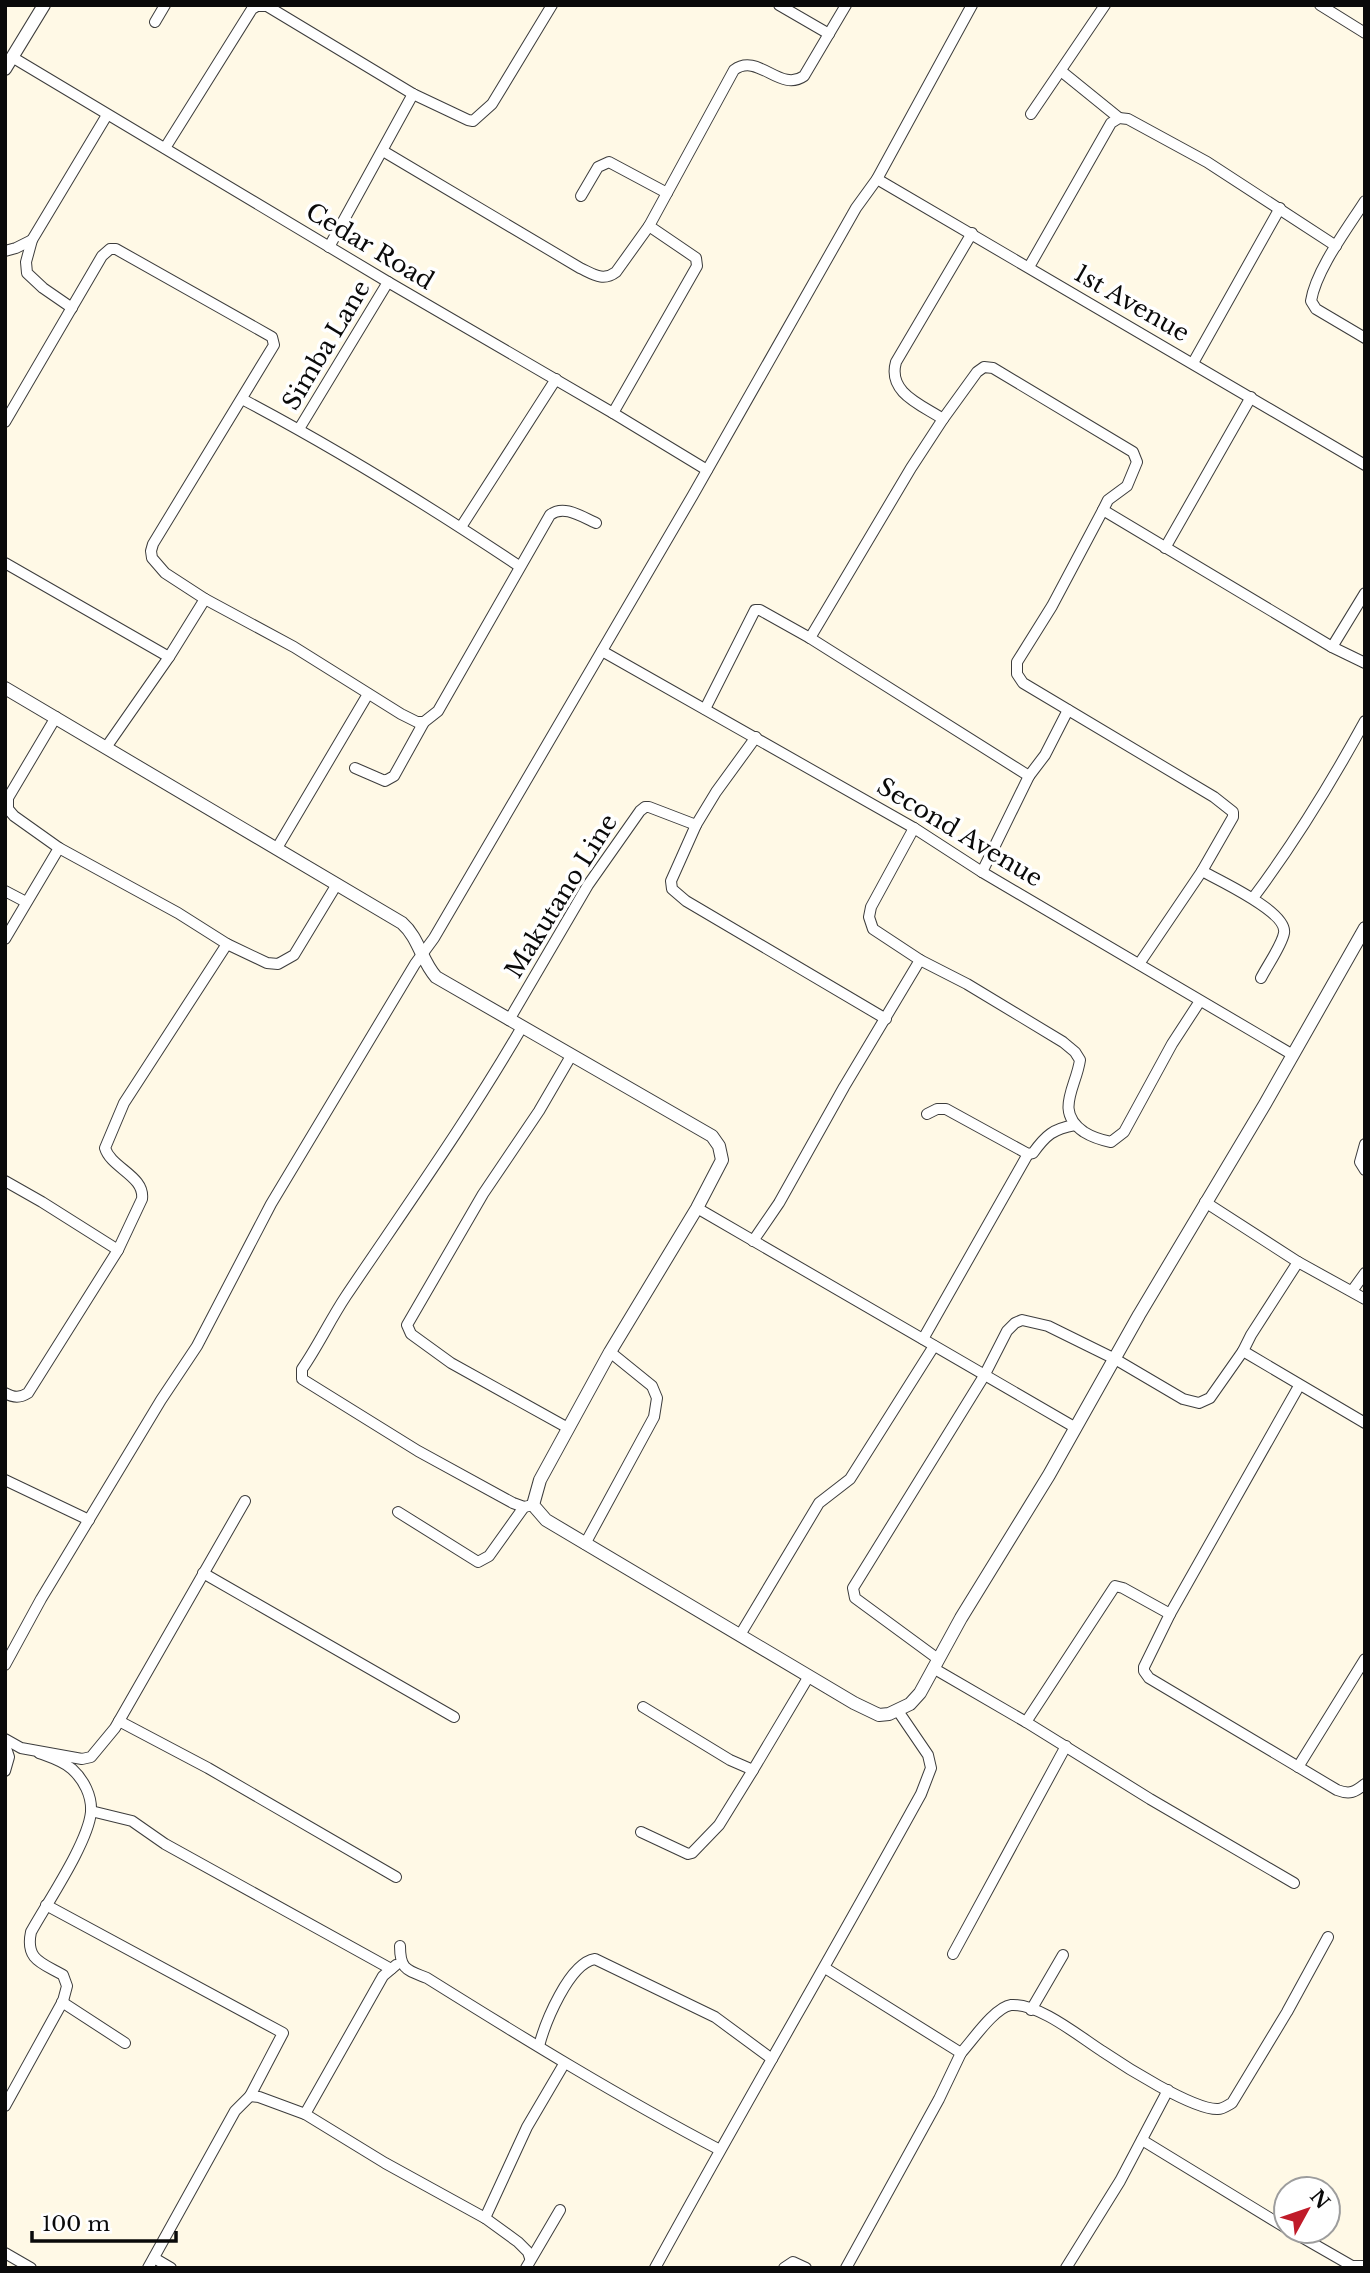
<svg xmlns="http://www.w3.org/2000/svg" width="1370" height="2273" font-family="'Libre Baskerville',serif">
	<rect width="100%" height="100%" fill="#fff9e6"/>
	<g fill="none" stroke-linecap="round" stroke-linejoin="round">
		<defs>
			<g id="minor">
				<path d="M779 5 829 34"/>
				<path d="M1320 5 1365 33"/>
				<path d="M155 22 165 5"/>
				<path d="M12 57 388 282 613 413 707 470"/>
				<path d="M1061 71 1119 118"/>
				<path d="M1031 114 1105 5"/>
				<path d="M165 148 252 9 257 6H267L413 94 468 120 473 121 492 104 552 5"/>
				<path d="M383 151 580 268C593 274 603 282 616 272L649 226"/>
				<path d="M877 179 1365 465"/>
				<path d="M581 196 598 167 609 162 667 193"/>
				<path d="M1365 201C1347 229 1316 270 1311 301L1316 309 1365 338"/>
				<path d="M972 233 896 362C887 393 922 405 943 419L977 372 984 367 993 368 1133 452 1137 462 1127 486 1108 500 1103 510 1332 647 1365 663"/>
				<path d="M329 247 413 94"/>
				<path d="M5 251 16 248 32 240"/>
				<path d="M1029 267 1111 123 1119 118 1128 119 1207 162 1336 246"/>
				<path d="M72 308 43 288 27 273 26 262 32 240 107 115"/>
				<path d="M1193 363 1280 208"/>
				<path d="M242 399C337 449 429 506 519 566"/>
				<path d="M613 413 697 266 696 258 649 226 734 70C758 52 780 93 804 76L846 5"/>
				<path d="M5 422 102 256 110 249H116L272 337 274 345 153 544 151 551 152 558 165 573 205 599 294 647 401 714 417 722H424"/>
				<path d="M299 429 388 282"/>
				<path d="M1103 510 1052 606 1017 662V674L1023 683 1214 797 1233 812V817L1202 871 1139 964"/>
				<path d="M461 527 556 379"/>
				<path d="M1165 548 1251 397"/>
				<path d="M5 563 169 657"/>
				<path d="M810 638 911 468 943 419"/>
				<path d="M1332 647 1365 593"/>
				<path d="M602 651 914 828 982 872 1293 1055"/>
				<path d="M705 709 755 610H760L810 638 1029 776 982 872"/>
				<path d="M56 717 8 798V809L14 816 59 848 178 913 227 944 267 963 278 964 294 955 337 884"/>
				<path d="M756 737 716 792 696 825 671 881 672 889 686 901 886 1019"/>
				<path d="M107 746 169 657 205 599"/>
				<path d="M355 768 385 781 394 776 424 722 438 711 550 515C564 504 582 517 596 523"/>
				<path d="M1029 776 1045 755 1068 710"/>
				<path d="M914 828 871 907 869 917 873 929 920 960 967 984 1063 1042 1075 1052 1080 1060C1076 1088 1054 1111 1084 1132 1092 1137 1101 1140 1111 1142L1124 1132 1172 1044 1200 1001"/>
				<path d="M277 848 368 694"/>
				<path d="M1202 871C1218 880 1288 912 1284 933 1282 945 1267 966 1261 978"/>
				<path d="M5 891 26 902"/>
				<path d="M1253 898C1295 842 1331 783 1365 721"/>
				<path d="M5 939 59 848"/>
				<path d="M509 1020 588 885 640 811 645 807H649L696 825"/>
				<path d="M522 1027C468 1120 406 1207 346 1296 330 1320 318 1346 302 1369V1379L418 1451 513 1503 524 1507 533 1505"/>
				<path d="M927 1114 937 1109H946L1028 1154 1033 1153C1046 1135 1053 1129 1075 1125"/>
				<path d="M1365 1144 1360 1162 1365 1170"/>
				<path d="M5 1181 42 1202 118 1250"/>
				<path d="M1205 1202 1298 1262 1365 1299"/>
				<path d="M697 1208 1076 1428"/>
				<path d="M753 1241 779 1203 844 1087 920 960"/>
				<path d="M1298 1262 1251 1335 1243 1351 1365 1423"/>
				<path d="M1352 1291 1365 1273"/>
				<path d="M923 1339 1028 1154"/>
				<path d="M1299 1386 1170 1614 1144 1667V1671L1149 1678 1337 1790C1350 1795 1355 1792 1365 1784"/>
				<path d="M5 1393C14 1398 20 1398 28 1393L118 1250 142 1199C145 1176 111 1168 105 1148L124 1103 227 944"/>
				<path d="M568 1428 451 1363 411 1334 407 1325 483 1194 539 1111 571 1056"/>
				<path d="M5 1480 89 1520"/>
				<path d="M398 1512 478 1562 489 1556 524 1507"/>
				<path d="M585 1544 654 1417 657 1398 652 1386 610 1352"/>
				<path d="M203 1573 454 1717"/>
				<path d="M740 1635 819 1503 850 1479 934 1346"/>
				<path d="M938 1659 855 1598 853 1588 984 1376 1007 1331 1015 1323 1022 1320 1048 1326 1115 1359 1183 1399 1199 1403 1210 1398 1243 1351"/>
				<path d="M5 1665 41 1599 161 1400 197 1346 271 1204 415 964 434 938 693 495 856 208 877 179 972 5"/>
				<path d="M933 1668 1026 1722 1150 1799 1294 1883"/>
				<path d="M643 1707 730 1760 753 1770 809 1676"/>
				<path d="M119 1721 208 1768 396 1877"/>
				<path d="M1026 1722 1115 1586 1123 1588 1170 1614"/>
				<path d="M5 1739 21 1748 82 1759 91 1757 115 1728 245 1501"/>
				<path d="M5 1745 9 1757 5 1771"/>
				<path d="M1298 1767 1365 1659"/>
				<path d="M91 1811 132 1821 165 1844 391 1969"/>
				<path d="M641 1832 688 1854 692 1853 719 1825 753 1770"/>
				<path d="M46 1905 283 2033 250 2096 235 2111 148 2268"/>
				<path d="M400 1946C400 1970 407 1970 427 1978 523 2038 619 2097 720 2150"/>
				<path d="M953 1954 1066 1746"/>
				<path d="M825 1968 961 2053 939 2099 846 2268"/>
				<path d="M62 2002 125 2043"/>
				<path d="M1031 2010 1063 1955"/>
				<path d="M539 2046C545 2023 569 1963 595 1959L715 2017 772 2059"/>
				<path d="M961 2053C972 2041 995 2007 1011 2005 1039 2003 1080 2037 1102 2051 1124 2066 1193 2110 1218 2109 1223 2109 1228 2105 1232 2103L1287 2012 1328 1937"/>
				<path d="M250 2096 259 2097 305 2114 385 2163 485 2218 518 2242 528 2252 530 2258"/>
				<path d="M5 2106 63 2001 67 1986 63 1975C42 1963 25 1960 31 1932 47 1903 88 1843 91 1812 92 1796 84 1780 72 1769 63 1761 50 1757 39 1753"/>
				<path d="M305 2114 383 1976 396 1965"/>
				<path d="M1142 2140 1286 2228"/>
				<path d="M485 2218 527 2127 564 2064"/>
				<path d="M1291 2231 1352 2266H1365"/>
				<path d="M5 2253 31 2268"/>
				<path d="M154 2258 171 2268"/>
				<path d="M526 2268 560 2210"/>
				<path d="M655 2268C742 2109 834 1952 921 1794L931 1768 928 1755 898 1711"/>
				<path d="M784 2268 793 2262 806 2268"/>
				<path d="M1066 2268 1120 2181 1168 2090"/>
			</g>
			<g id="tertiary">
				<path d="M5 69 44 5"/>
				<path d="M5 688 402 923C419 938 421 960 436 977L712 1136 719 1146 722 1160 697 1208 610 1352 540 1480 533 1505 546 1520 854 1703 879 1715 889 1714 910 1704 920 1693 961 1618 1049 1475 1139 1315 1265 1104 1365 928"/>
			</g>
		</defs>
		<!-- minor casing -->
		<use href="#minor" stroke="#3d3d3d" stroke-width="12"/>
		<!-- tertiary casing -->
		<use href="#tertiary" stroke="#3d3d3d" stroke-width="14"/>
		<!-- minor -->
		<use href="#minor" stroke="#fff" stroke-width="10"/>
		<!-- tertiary -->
		<use href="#tertiary" stroke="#fff" stroke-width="12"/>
	</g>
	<g text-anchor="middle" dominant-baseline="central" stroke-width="7" stroke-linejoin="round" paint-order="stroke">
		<!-- street labels -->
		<g font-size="24" fill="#0a0a0a" stroke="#fff">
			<text transform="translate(370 246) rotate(31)">Cedar Road</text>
			<text transform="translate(1132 303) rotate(30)">1st Avenue</text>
			<text transform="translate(326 345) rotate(-59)">Simba Lane</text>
			<text transform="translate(960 832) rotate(31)">Second Avenue</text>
			<text transform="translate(561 896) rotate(-58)">Makutano Line</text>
		</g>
	</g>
	<!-- border -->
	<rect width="1370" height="2273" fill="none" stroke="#0a0a0a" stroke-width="14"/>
	<!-- north arrow -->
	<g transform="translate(1307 2210) rotate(50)"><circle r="33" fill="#ffffff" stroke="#9d9d9d" stroke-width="2"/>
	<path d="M0-5L12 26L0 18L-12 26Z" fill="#c01b29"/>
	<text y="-10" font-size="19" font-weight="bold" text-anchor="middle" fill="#0a0a0a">N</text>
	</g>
	<!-- scale -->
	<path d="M32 2231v10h144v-10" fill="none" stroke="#0a0a0a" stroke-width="3.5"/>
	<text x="42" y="2231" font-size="21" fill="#0a0a0a" stroke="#ffffff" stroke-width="5" paint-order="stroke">100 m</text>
</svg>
